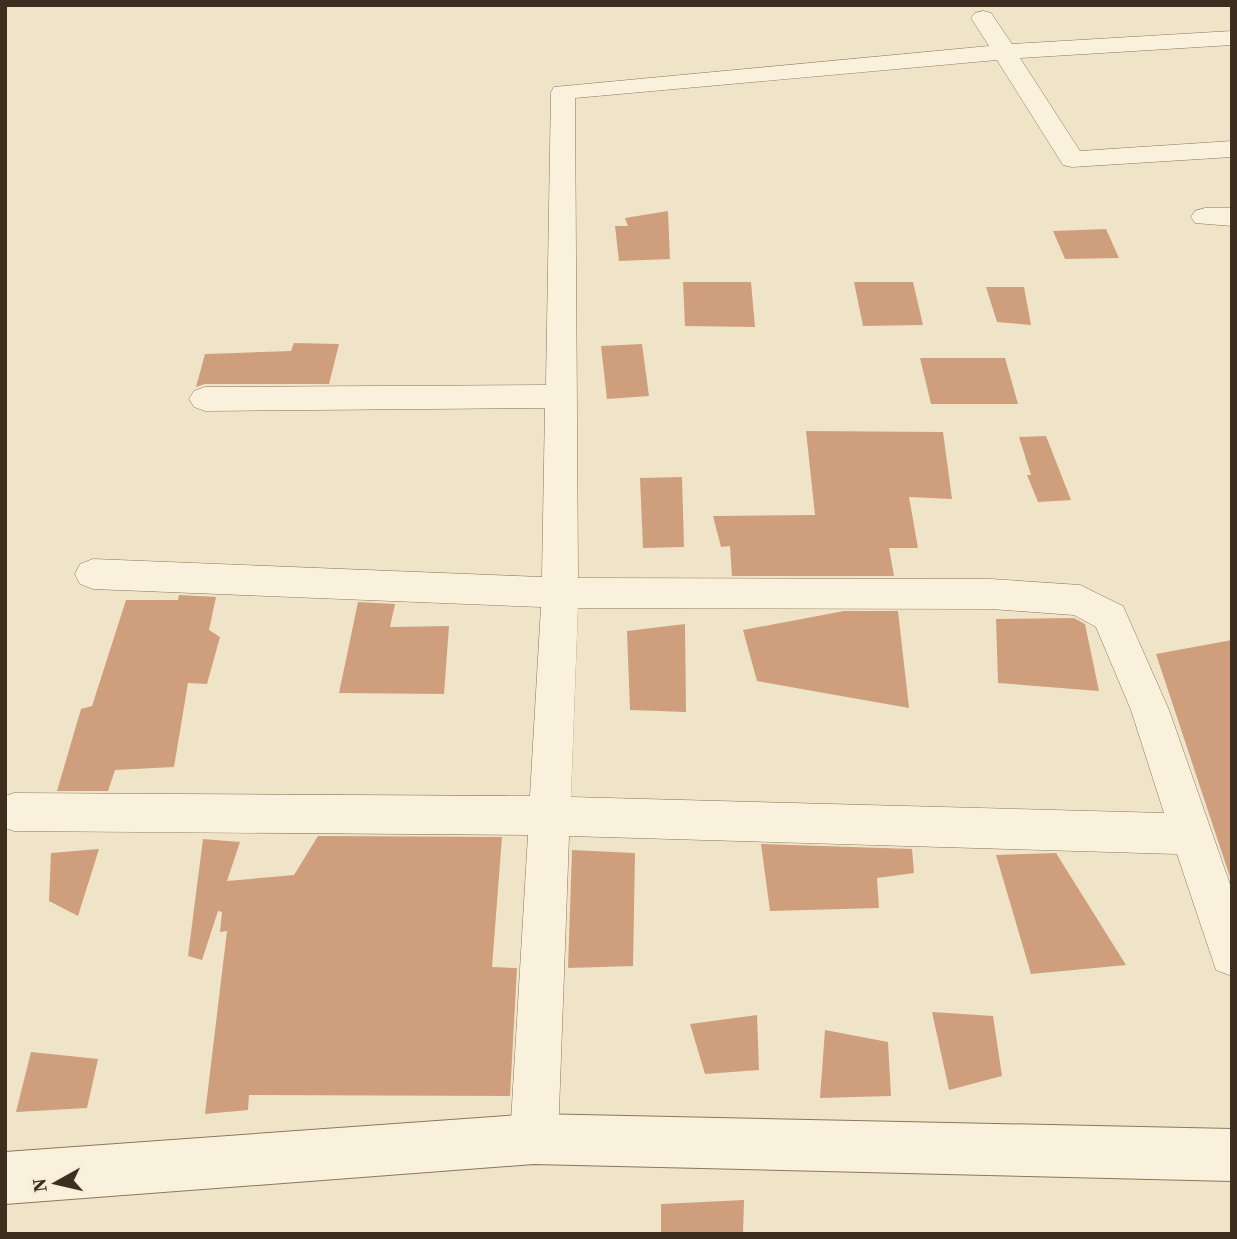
<svg xmlns="http://www.w3.org/2000/svg" width="1237" height="1239" font-family="'Source Serif 4',serif">
	<rect width="100%" height="100%" fill="#f0e4c8"/>
	<!-- building -->
	<g fill="#cf9f7d">
		<path d="M668 211 670 259 619 261 615 226H628L625 218Z"/>
		<path d="M1106 229 1119 258 1065 259 1053 231Z"/>
		<path d="M683 282H751L755 327 685 326Z"/>
		<path d="M854 282H913L923 325 863 326Z"/>
		<path d="M986 287H1024L1031 325 997 322Z"/>
		<path d="M294 343 339 344 329 384H205L196 387 205 354 291 351Z"/>
		<path d="M642 344 649 396 607 399 601 346Z"/>
		<path d="M920 358H1005L1018 404H931Z"/>
		<path d="M806 431 943 432 952 499 909 497 918 548H889L894 576H732L730 546 721 547 713 516 815 515Z"/>
		<path d="M1046 436 1071 500 1038 502 1027 475H1031L1019 437Z"/>
		<path d="M682 477 684 547 643 548 640 478Z"/>
		<path d="M179 595 216 597 209 630 220 637 207 684 188 683 174 767 115 770 108 791H57L81 709 92 706 126 600H178Z"/>
		<path d="M358 602 395 604 390 627 449 626 444 694 339 693Z"/>
		<path d="M844 611H898L909 708 757 681 743 630Z"/>
		<path d="M1074 618 1085 624 1099 691 998 683 996 619Z"/>
		<path d="M685 624 686 712 630 710 627 631Z"/>
		<path d="M1232 640V877H1230L1156 654Z"/>
		<path d="M318 836 502 837 492 967 517 968 510 1096 249 1095 248 1110 205 1114 227 931 220 932 222 912 218 911 202 960 188 956 203 839 240 842 227 881 294 875Z"/>
		<path d="M761 844 912 849 914 873 877 878 879 908 770 911Z"/>
		<path d="M99 849 78 916 49 901 51 853Z"/>
		<path d="M572 850 635 853 633 966 568 968Z"/>
		<path d="M1056 853 1126 965 1031 974 996 855Z"/>
		<path d="M932 1012 993 1016 1002 1076 949 1090Z"/>
		<path d="M757 1015 759 1070 705 1074 690 1024Z"/>
		<path d="M825 1030 888 1042 891 1096 820 1098Z"/>
		<path d="M31 1052 98 1059 87 1108 16 1112Z"/>
		<path d="M744 1200 743 1234H661V1204Z"/>
	</g>
	<g fill="none" stroke-linecap="round" stroke-linejoin="round">
		<defs>
			<g id="minor">
				<path d="M983 11 991 13 1012 44 1232 31V45L1020 58 1080 151 1232 141V157L1072 167 1063 165 997 60 575 98 578 578 991 579 1080 585 1123 606 1169 710 1232 890V976L1216 970 1177 854 569 836 558 1139 551 1156 534 1163 517 1156 510 1139 528 835 14 831 5 828V796L14 793 530 796 541 607 93 589 80 584 75 574 80 564 93 559 542 577 545 408 205 411 194 407 189 399 194 391 205 387 546 385 551 92 554 87 989 46 971 18 975 13ZM578 608 991 609 1074 615 1096 627 1131 710 1164 813 571 797Z"/>
				<path d="M1205 208H1232V226L1195 223 1191 217 1195 211Z"/>
			</g>
			<path id="tertiary" d="M534 1114 1232 1129V1181L534 1164 5 1204V1152Z"/>
		</defs>
		<!-- minor casing -->
		<use href="#minor" stroke="#8d765c" stroke-width="1"/>
		<!-- tertiary casing -->
		<use href="#tertiary" stroke="#8d765c" stroke-width="2"/>
		<!-- minor -->
		<use href="#minor" fill="#faf1dc" fill-rule="evenodd"/>
		<!-- tertiary -->
		<use href="#tertiary" fill="#faf1dc" fill-rule="evenodd"/>
	</g>
	<!-- border -->
	<rect width="1237" height="1239" fill="none" stroke="#3d2e20" stroke-width="14"/>
	<!-- north arrow -->
	<g transform="translate(56 1183) rotate(262)" stroke="#f7eed8" stroke-width="5" paint-order="stroke">
	<path d="M0-5L12 26L0 18L-12 26Z" fill="#3d2e20"/>
	<text y="-10" font-size="19" font-weight="bold" text-anchor="middle" fill="#3d2e20">N</text>
	</g>
</svg>
